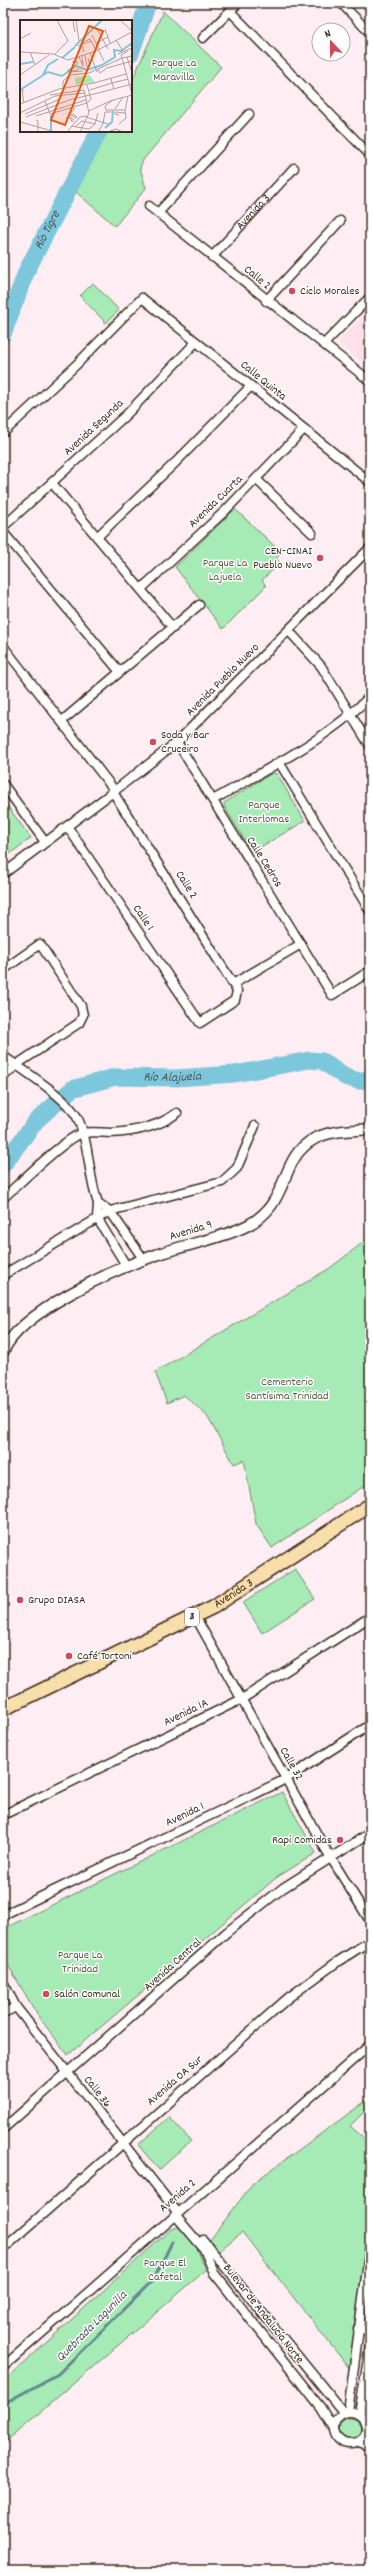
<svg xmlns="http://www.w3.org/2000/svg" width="373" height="2573" font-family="Dekko,sans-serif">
	<rect width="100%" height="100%" fill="#feedf2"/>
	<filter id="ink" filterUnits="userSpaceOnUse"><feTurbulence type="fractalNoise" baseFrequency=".025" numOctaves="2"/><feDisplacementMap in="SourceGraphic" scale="8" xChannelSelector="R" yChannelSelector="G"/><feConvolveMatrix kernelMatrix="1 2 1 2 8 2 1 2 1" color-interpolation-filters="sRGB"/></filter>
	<g filter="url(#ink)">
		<!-- built -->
		<path fill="#fee0e9" d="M370 309V368L338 342Z"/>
		<!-- green -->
		<g fill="#a6eab5" stroke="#708a6a">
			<path d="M163 11 221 67 143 160 140 168 146 188 115 226 76 192 108 131H131V83Z"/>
			<path d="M93 283 119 310 106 323 80 296Z"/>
			<path d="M235 509 282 553 276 558 280 563 262 580 266 586 223 629 175 567Z"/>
			<path d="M272 773 277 774 305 821 252 852 224 806V803Z"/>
			<path d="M3 800 31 838 3 859Z"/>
			<path d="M370 1237V1482L272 1548 256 1524 244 1460 234 1464 207 1416 184 1395 167 1403 155 1372 330 1268Z"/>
			<path d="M295 1569 315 1599 262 1633 243 1602Z"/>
			<path d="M282 1792 316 1853 276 1878 68 2055 38 2016 8 1965 3 1955V1929Z"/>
			<path d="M370 2098V2106L350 2126 370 2143V2213L349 2368 242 2232 219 2251 210 2240 253 2183Z"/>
			<path d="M169 2117 191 2141 159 2170 138 2145Z"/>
			<path d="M179 2227 197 2248 206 2270 3 2444V2382L171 2229Z"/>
			<circle cx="350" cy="2429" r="11"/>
		</g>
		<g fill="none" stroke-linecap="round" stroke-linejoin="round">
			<!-- stream -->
			<path stroke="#628890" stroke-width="3" d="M3 2404 58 2374 154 2279 172 2242"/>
			<!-- river -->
			<g stroke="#7cc7dc" stroke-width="17">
				<path d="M131 53 148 3"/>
				<path id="s1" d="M3 334 27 270 99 131"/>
				<path id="s2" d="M3 1165 36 1121 72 1089 115 1077 176 1078 235 1074 309 1060 322 1061 345 1077 359 1081 370 1078"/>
			</g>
			<defs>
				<g id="minor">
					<path d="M341 3 370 33"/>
					<path d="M230 11 370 155"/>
					<path d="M203 38 238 3"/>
					<path d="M149 206 370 381"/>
					<path d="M158 213 249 114"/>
					<path id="s3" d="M212 257 294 168"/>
					<path d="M266 301 340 221"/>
					<path d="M324 344 370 297"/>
					<path d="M3 433 77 364 142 298 370 482"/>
					<path d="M256 479 312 533"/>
					<path d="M52 483 173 628"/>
					<path d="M3 527 127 414 196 342"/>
					<path d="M3 532 120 672"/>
					<path d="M97 537 176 462 251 386"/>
					<path d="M141 589 225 511 304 429"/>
					<path d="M289 631 321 666 370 746"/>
					<path d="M3 646 115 791"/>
					<path d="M62 721 199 605"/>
					<path d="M177 742 332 995 370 971"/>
					<path d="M279 762 370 911"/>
					<path d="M3 784 45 842"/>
					<path d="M213 800C262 772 331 737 370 696"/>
					<path d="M67 826 200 1023 235 1000 237 991 233 984 113 792"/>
					<path d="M3 874 113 792 177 742 370 548"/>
					<path d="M3 970 40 944 81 1006 83 1015 79 1023 16 1065 3 1077"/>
					<path d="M233 984 301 944"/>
					<path d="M3 1056C22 1069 69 1099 78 1119 90 1145 88 1177 98 1203"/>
					<path d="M3 1198C18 1185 67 1136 83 1133 92 1131 102 1133 111 1133 134 1132 158 1127 177 1113"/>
					<path d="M127 1267 97 1218 98 1203 110 1211 144 1260"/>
					<path d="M3 1275 110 1211 222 1182 237 1168 255 1126"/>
					<path d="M195 1616 323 1845 370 1921"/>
					<path d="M3 1815 242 1699 370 1617"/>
					<path d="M3 1915 286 1779 370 1725"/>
					<path d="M3 1982 16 2007 178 2213"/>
					<path d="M3 2013 16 2007"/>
					<path d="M3 2129 227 1932 283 1888 370 1833"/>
					<path d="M175 2215 204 2249 214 2273 321 2408 333 2428"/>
					<path d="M203 2240 344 2413"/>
					<path d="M3 2249 288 1998 337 1962 370 1941"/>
					<path d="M358 2329 370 2330"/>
					<path d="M3 2367 370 2045"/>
					<circle cx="350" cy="2428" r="16"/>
					<path d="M348 2412 370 2246"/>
					<path d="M359 2415 370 2346"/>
					<path d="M359 2442 370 2446"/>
				</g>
				<path id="tertiary" d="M3 1352C19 1312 115 1269 156 1255 184 1245 215 1240 242 1228 293 1206 276 1160 314 1139 330 1130 352 1131 370 1129"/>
				<g id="primary">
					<path id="s4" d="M3 1709 213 1607 370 1505"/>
				</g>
			</defs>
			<!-- minor casing -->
			<use href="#minor" stroke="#3b2a1e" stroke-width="11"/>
			<!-- tertiary casing -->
			<use href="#tertiary" stroke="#3b2a1e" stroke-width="13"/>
			<!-- primary casing -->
			<use href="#primary" stroke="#3b2a1e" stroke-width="16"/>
			<!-- minor -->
			<use href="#minor" stroke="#fff" stroke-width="8"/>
			<!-- tertiary -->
			<use href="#tertiary" stroke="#fff" stroke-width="10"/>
			<!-- primary -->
			<use href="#primary" stroke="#f8deab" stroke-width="13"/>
		</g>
	</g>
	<!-- markers -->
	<g fill="#d1495b" stroke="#fff" stroke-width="1.5">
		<circle cx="292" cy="291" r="4"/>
		<circle cx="320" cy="558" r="4"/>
		<circle cx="153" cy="742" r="4"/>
		<circle cx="20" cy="1600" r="4"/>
		<circle cx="69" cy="1656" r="4"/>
		<circle cx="340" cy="1840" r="4"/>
		<circle cx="46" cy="1994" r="4"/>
	</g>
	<g text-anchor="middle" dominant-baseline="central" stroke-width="3" stroke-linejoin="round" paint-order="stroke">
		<!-- shield labels -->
		<rect fill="#fff" stroke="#766a62" stroke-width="1" x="185" y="1608" width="14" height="18" rx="3"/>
		<g font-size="11" font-weight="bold" fill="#3b2a1e">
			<text x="192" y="1617">3</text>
		</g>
		<!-- park labels -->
		<g font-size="12" fill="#565a44" stroke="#fff">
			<text x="174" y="63">Parque La<tspan x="174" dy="14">Maravilla</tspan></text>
			<text x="225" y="563">Parque La<tspan x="225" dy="14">Lajuela</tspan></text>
			<text x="264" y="805">Parque<tspan x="264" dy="14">Interlomas</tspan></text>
			<text x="287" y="1382">Cementerio<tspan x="287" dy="14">Santísima Trinidad</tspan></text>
			<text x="80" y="1955">Parque La<tspan x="80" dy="14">Trinidad</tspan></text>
			<text x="165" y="2263">Parque El<tspan x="165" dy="14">Cafetal</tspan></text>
		</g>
		<!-- street labels -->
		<g font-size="12" fill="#3b2a1e" stroke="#fff">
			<text stroke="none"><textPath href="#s3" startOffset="61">Avenida 3</textPath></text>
			<text transform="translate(257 278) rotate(39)">Calle 2</text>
			<text transform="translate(263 381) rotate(39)">Calle Quinta</text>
			<text transform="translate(94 428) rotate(-43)">Avenida Segunda</text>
			<text transform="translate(216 502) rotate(-44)">Avenida Cuarta</text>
			<text transform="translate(223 680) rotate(-45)">Avenida Pueblo Nuevo</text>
			<text transform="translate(264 862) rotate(58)">Calle Cedros</text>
			<text transform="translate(186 885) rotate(58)">Calle 2</text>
			<text transform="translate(143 918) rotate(56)">Calle 1</text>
			<text transform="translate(191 1231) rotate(-17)">Avenida 9</text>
			<text stroke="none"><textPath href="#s4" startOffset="258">Avenida 3</textPath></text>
			<text transform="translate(186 1713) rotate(-26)">Avenida 1A</text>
			<text transform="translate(291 1764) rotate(61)">Calle 32</text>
			<text transform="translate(185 1815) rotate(-26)">Avenida 1</text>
			<text transform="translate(173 1965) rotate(-42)">Avenida Central</text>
			<text transform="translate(175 2081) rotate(-41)">Avenida 0A Sur</text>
			<text transform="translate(97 2092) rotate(52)">Calle 36</text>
			<text transform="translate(178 2196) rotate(-41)">Avenida 2</text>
			<text transform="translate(263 2314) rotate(52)">Bulevar de Andalucía Norte</text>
		</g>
		<!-- poi labels -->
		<g font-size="12" fill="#3b2a1e" stroke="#fff" text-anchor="start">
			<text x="300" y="291">Ciclo Morales</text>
			<text x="312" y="551" text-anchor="end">CEN-CINAI<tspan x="312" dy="14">Pueblo Nuevo</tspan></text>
			<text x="161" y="735">Soda y Bar<tspan x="161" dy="14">Cruceiro</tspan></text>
			<text x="28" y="1600">Grupo DIASA</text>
			<text x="77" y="1656">Café Tortoni</text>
			<text x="332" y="1840" text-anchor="end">Rapi Comidas</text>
			<text x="54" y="1994">Salón Comunal</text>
		</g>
		<!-- water labels -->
		<g font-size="13" font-style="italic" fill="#4e5957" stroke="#fff">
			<text stroke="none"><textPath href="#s1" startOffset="113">Río Tigre</textPath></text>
			<text stroke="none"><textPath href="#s2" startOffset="205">Río Alajuela</textPath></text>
			<text transform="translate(92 2327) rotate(-45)">Quebrada Lagunilla</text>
		</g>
	</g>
	<!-- overview -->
	<g transform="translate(20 20)">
		<rect width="112" height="112" fill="#feedf2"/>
		<path d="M69 55 75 62 56 65 55 58Z" fill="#a6eab5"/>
		<path fill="none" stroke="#7cc7dc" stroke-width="2" d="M55 26 82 0M42 38 55 27M0 44 13 42M23 55 28 45 38 39M0 70 28 52 42 56 56 46 67 50 82 45 95 37 94 30 101 31 112 23M31 95V110M85 108 92 102 93 91"/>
		<path fill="none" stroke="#b09f9d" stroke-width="1" d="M56 0 59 21M100 0 112 11M77 9 88 29M85 9 90 23M55 12 53 2 55 0M72 15 79 29M0 19 11 13M96 20 103 31M76 23 88 17M58 26 71 21M78 29 84 41M0 32 33 34 48 40 76 31 112 12M10 32 15 45M64 32 61 23 70 19 76 30M70 33 77 52M98 34 112 28M34 35 48 21 37 0M65 35 67 47 70 46 68 38M112 36 102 38 112 74M59 37 63 46 62 36M107 37 112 53M59 49 50 52 62 51M78 49 80 53 87 48 112 41M47 51 57 44V41L52 42M0 55 29 35M91 58 92 63 108 59M43 68V61L50 55 69 53 102 38 101 35 108 31M4 70 2 71 4 83M70 70 92 63 94 69M78 73 112 64M30 75 64 70 69 93 60 112M93 80 85 86 86 90H105M25 81 30 94 67 83 71 79 67 65M0 84 39 69 74 63 106 54M95 89 103 77M69 91 90 81 112 75M0 93 35 76 65 73M5 94 40 79M49 94 50 95H51L56 98 57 97 53 94 51 95M99 95 95 94V92L105 93M16 96 66 80M48 96 49 97H50L53 99 54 100 52 102 50 97M6 97 49 80 78 73M66 97 88 104M46 99 55 88M16 100 18 101V112M0 102 36 112M99 104 106 98 105 91 108 76M51 106 69 109 75 104 78 93M55 107 62 101 75 104M90 111 96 109 103 112M47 112 60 97 67 96M78 112 83 104 85 92H92"/>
		<path fill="#e8590c" fill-opacity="0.15" stroke="#e8590c" stroke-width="2" d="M69 6 83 11 45 105 31 100Z"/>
		<rect width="112" height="112" fill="none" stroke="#3b2a1e" stroke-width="2"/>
	</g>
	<!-- margin -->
	<rect width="373" height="2573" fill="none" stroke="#fff" stroke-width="16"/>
	<rect x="8" y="8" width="357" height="2557" fill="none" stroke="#3b2a1e" stroke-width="1.5" filter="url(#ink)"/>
	<!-- north arrow -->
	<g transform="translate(331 42) rotate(338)"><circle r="19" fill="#ffffff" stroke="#b1aaa5"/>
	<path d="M0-3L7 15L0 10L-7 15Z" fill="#d1495b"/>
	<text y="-6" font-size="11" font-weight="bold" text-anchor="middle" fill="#3b2a1e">N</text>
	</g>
</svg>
